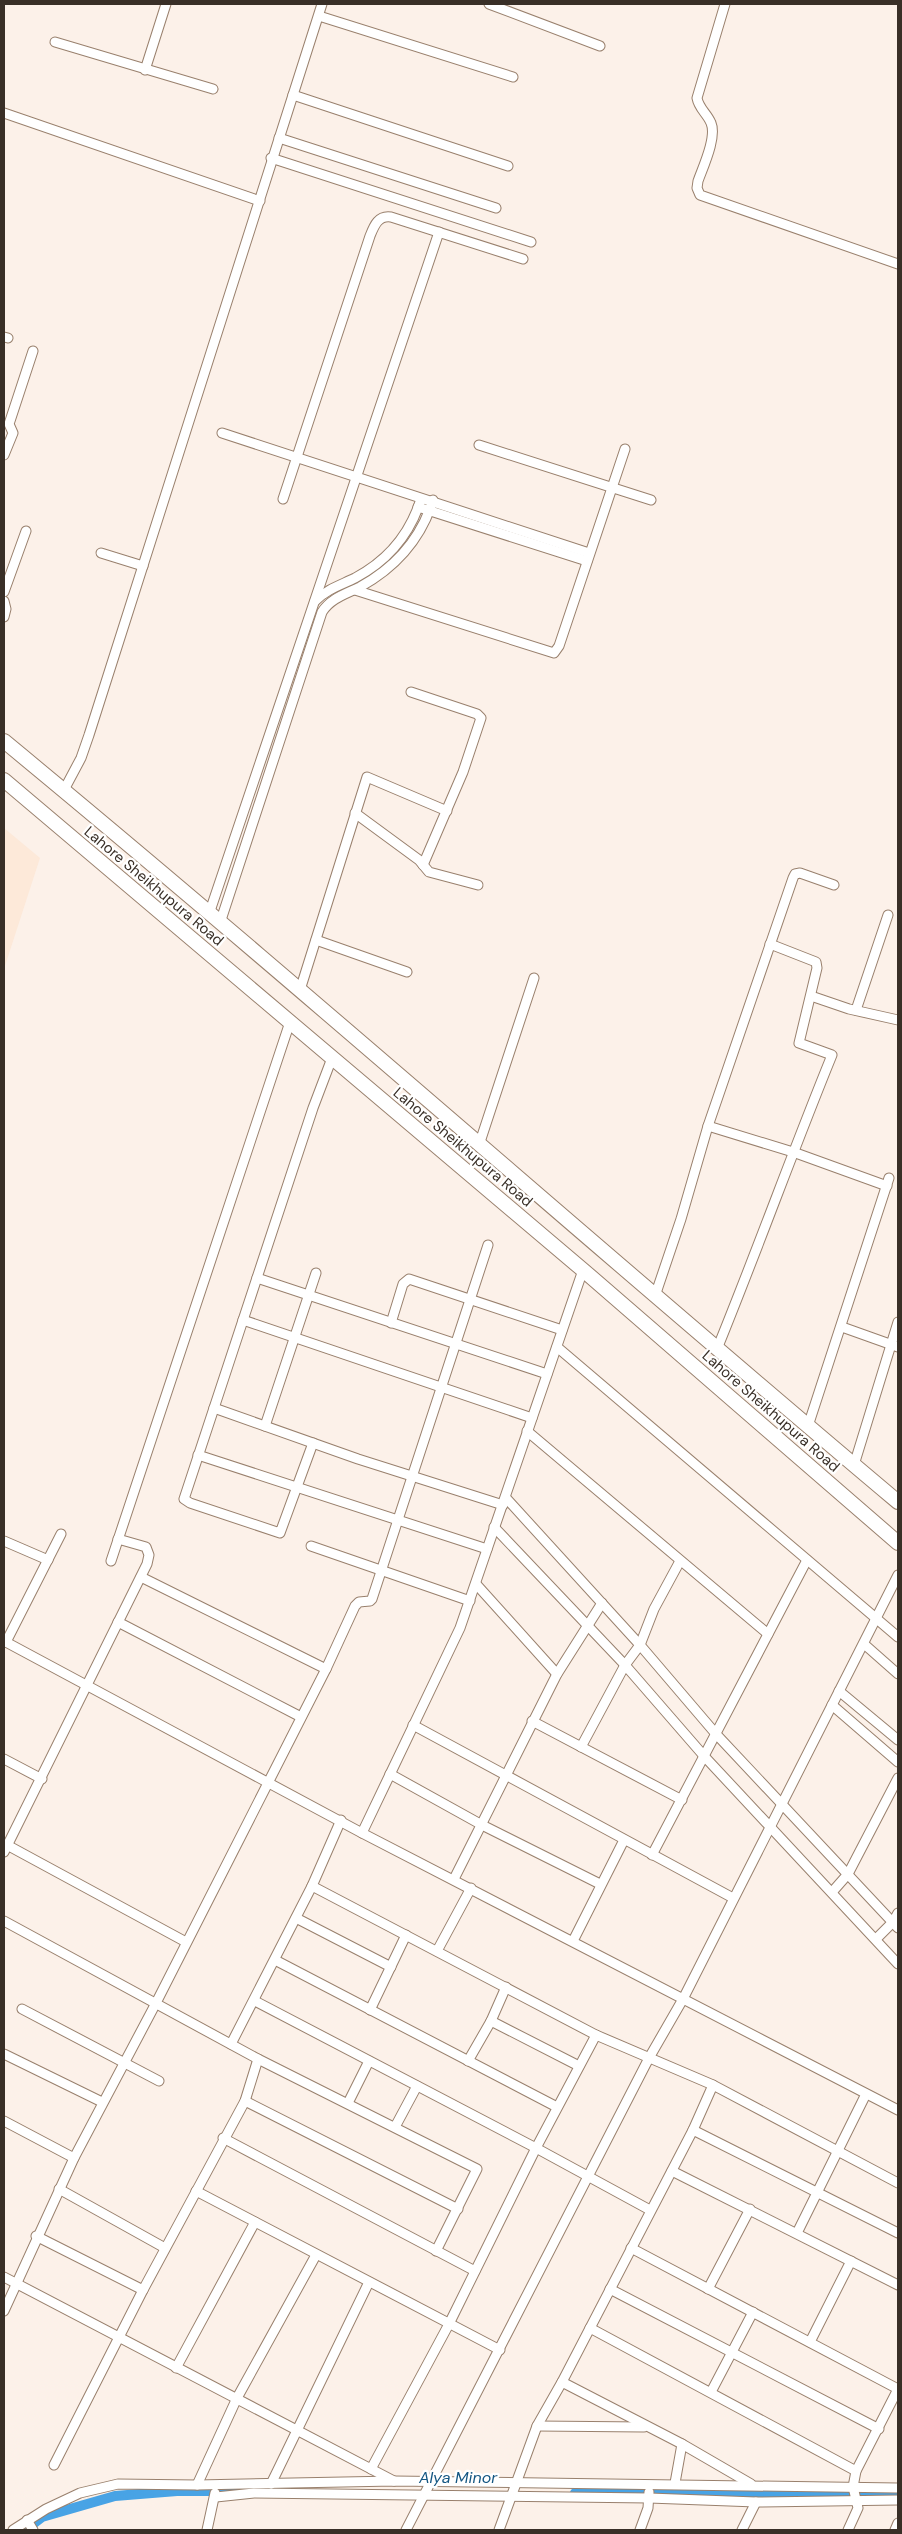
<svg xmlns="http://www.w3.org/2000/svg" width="902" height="2534" font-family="'DM Sans',sans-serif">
	<rect width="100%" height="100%" fill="#fcf1e9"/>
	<!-- built -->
	<path fill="#fde9d9" d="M4 828 40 858 4 969Z"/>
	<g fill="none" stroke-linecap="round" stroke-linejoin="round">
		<!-- canal -->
		<g stroke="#48a3e5" stroke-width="10">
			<path d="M575 2493 898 2494"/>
			<path d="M25 2530 42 2517 115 2496 177 2491H243"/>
		</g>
		<defs>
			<g id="minor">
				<path d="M489 4 600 46"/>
				<path d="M725 4 697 98C699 109 707 113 711 123 717 137 703 167 698 181L697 188 700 195 898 264"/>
				<path d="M319 16 513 77"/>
				<path d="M55 42 213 89"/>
				<path d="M145 70 166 4"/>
				<path d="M293 95 508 166"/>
				<path d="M4 113 260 201"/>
				<path d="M279 138 496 208"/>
				<path d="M271 158 531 242"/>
				<path d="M4 337 8 338"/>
				<path d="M222 433 589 553"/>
				<path d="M479 445 651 500"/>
				<path d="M4 455 13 433 9 424 33 351"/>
				<path d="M283 499 370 236C374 226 378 215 391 217L523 259"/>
				<path d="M418 507 587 561"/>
				<path d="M101 553 143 566"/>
				<path d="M355 590 554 653 559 646 625 449"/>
				<path d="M4 592 26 531"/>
				<path d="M4 601 6 609 4 617"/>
				<path d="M315 601C327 589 341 585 355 578 387 561 409 535 420 502"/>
				<path d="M411 692 477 714 481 718 463 772 423 865"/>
				<path d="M64 790 81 758 89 735 322 4"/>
				<path d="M355 813 419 860 429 872 478 885"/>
				<path d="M209 914 439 232"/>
				<path d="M220 923 322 612C331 598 346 594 360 587 396 567 421 539 433 500"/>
				<path d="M316 940 407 972"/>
				<path d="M300 990 367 777 447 811"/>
				<path d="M811 996 849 1009 898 1020"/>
				<path d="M856 1010 888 915"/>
				<path d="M708 1126 793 1152 887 1186"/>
				<path d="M479 1145 534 978"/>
				<path d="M257 1278 547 1374"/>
				<path d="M655 1296 681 1219 708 1126 793 878 795 874 800 873 834 885"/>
				<path d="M243 1320 532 1418"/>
				<path d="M391 1323 403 1284 409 1279 562 1330"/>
				<path d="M842 1327 898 1347"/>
				<path d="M557 1347 898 1637"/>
				<path d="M717 1349C757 1251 792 1153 832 1055L799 1043 817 968 816 962 770 944"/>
				<path d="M214 1408 358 1459 503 1505"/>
				<path d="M265 1426 316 1273"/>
				<path d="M808 1426 889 1178"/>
				<path d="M527 1431 768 1634"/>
				<path d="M313 1443 280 1533 190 1503 184 1499 313 1108 332 1058"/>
				<path d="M198 1455 487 1549"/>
				<path d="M854 1465 898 1322"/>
				<path d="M506 1498 640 1645 716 1734 898 1928"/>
				<path d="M494 1527 625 1665 704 1756 898 1964"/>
				<path d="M4 1541 48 1560"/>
				<path d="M311 1546 470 1601"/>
				<path d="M111 1561 290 1022"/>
				<path d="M141 1577 326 1669"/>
				<path d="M476 1584 557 1674"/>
				<path d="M118 1622 301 1717"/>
				<path d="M4 1641 362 1833 898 2110"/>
				<path d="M6 1642 61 1534"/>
				<path d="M864 1644 898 1674"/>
				<path d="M839 1691 898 1740"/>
				<path d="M832 1705 898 1762"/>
				<path d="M532 1721 682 1800"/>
				<path d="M413 1725 733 1898"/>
				<path d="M581 1747 625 1665 640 1645 654 1609 680 1561"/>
				<path d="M4 1759 42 1779"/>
				<path d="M390 1774 482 1825 600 1884"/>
				<path d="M341 1820 312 1886 596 2035 713 2085 898 2183"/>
				<path d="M362 1833 460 1628 583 1270"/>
				<path d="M7 1845 186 1942"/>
				<path d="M4 1852 147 1564 149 1555 146 1547 118 1539"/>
				<path d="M652 1855 807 1560"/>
				<path d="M454 1879 557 1674 602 1603"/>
				<path d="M833 1891 848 1874 898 1778"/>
				<path d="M296 1918 391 1967"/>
				<path d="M4 1921 258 2059 477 2169 436 2251"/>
				<path d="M876 1939 893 1922 898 1913"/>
				<path d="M573 1941 624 1840"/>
				<path d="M437 1951 471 1888"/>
				<path d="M275 1960 557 2107"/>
				<path d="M255 2001 536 2148 650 2210"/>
				<path d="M22 2009 159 2081"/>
				<path d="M370 2010 406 1935"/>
				<path d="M491 2021 579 2066"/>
				<path d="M231 2044 312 1886"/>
				<path d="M4 2054 102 2102"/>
				<path d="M468 2061 491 2021 506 1987"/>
				<path d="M245 2101 458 2209"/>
				<path d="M348 2103 369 2061"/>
				<path d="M4 2121 74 2158"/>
				<path d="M395 2127 417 2086"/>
				<path d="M693 2130 898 2233"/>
				<path d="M223 2138 475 2271"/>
				<path d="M672 2171 898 2285"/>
				<path d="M59 2189 165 2248"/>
				<path d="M196 2191 500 2350"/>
				<path d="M797 2233 866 2094"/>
				<path d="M36 2236 143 2290"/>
				<path d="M631 2248 898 2389"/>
				<path d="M4 2277 394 2481"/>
				<path d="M610 2289 879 2429"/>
				<path d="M708 2289 750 2209"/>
				<path d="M4 2311 74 2158 156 2003 326 1669 355 1606 359 1602 370 1601 372 1599 488 1245"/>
				<path d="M590 2328 856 2471"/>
				<path d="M810 2342 851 2261"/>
				<path d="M176 2368 255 2222"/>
				<path d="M562 2382 682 2444 751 2484"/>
				<path d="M711 2392 753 2312"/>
				<path d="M537 2426 644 2427"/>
				<path d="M54 2465 143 2290 245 2101 258 2059"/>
				<path d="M371 2469 449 2324 536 2148 596 2035"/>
				<path d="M675 2483 682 2444"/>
				<path d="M271 2484 369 2282"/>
				<path d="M197 2485 237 2398 316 2255"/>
				<path d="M216 2497 254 2493 649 2498 756 2502 898 2500"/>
				<path d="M27 2520 33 2530"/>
				<path d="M13 2530 46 2509 80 2493 118 2484 197 2485 394 2481 898 2488"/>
				<path d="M207 2530 215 2493"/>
				<path d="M406 2530 649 2058 683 1999 898 1575"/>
				<path d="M499 2530 537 2426 562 2382 693 2130 713 2085"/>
				<path d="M640 2530 648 2508 649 2492"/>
				<path d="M742 2530 756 2502"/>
				<path d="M848 2530 858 2508 853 2487 856 2471 898 2389"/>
				<path d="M895 2530 898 2523"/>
			</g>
			<g id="highway">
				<path d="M4 741C306 990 598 1250 898 1502"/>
				<path d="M4 780 583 1270 898 1543"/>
			</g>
		</defs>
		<!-- minor casing -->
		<use href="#minor" stroke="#99806d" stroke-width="11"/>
		<!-- highway casing -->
		<use href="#highway" stroke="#99806d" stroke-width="16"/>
		<!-- minor -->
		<use href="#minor" stroke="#fff" stroke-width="9"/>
		<!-- highway -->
		<use href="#highway" stroke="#fff" stroke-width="14"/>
	</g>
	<g text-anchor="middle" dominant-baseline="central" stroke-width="4.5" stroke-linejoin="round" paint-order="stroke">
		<!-- street labels -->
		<g font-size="15" fill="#392f27" stroke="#fff">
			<text transform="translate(154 886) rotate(40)">Lahore Sheikhupura Road</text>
			<text transform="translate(463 1147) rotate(40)">Lahore Sheikhupura Road</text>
			<text transform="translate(771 1411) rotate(41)">Lahore Sheikhupura Road</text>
		</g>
		<!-- water labels -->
		<g font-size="16" font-style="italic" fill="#145682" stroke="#fff">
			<text x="458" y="2477">Alya Minor</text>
		</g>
	</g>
	<!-- border -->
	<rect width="902" height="2534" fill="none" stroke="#392f27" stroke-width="10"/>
</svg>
